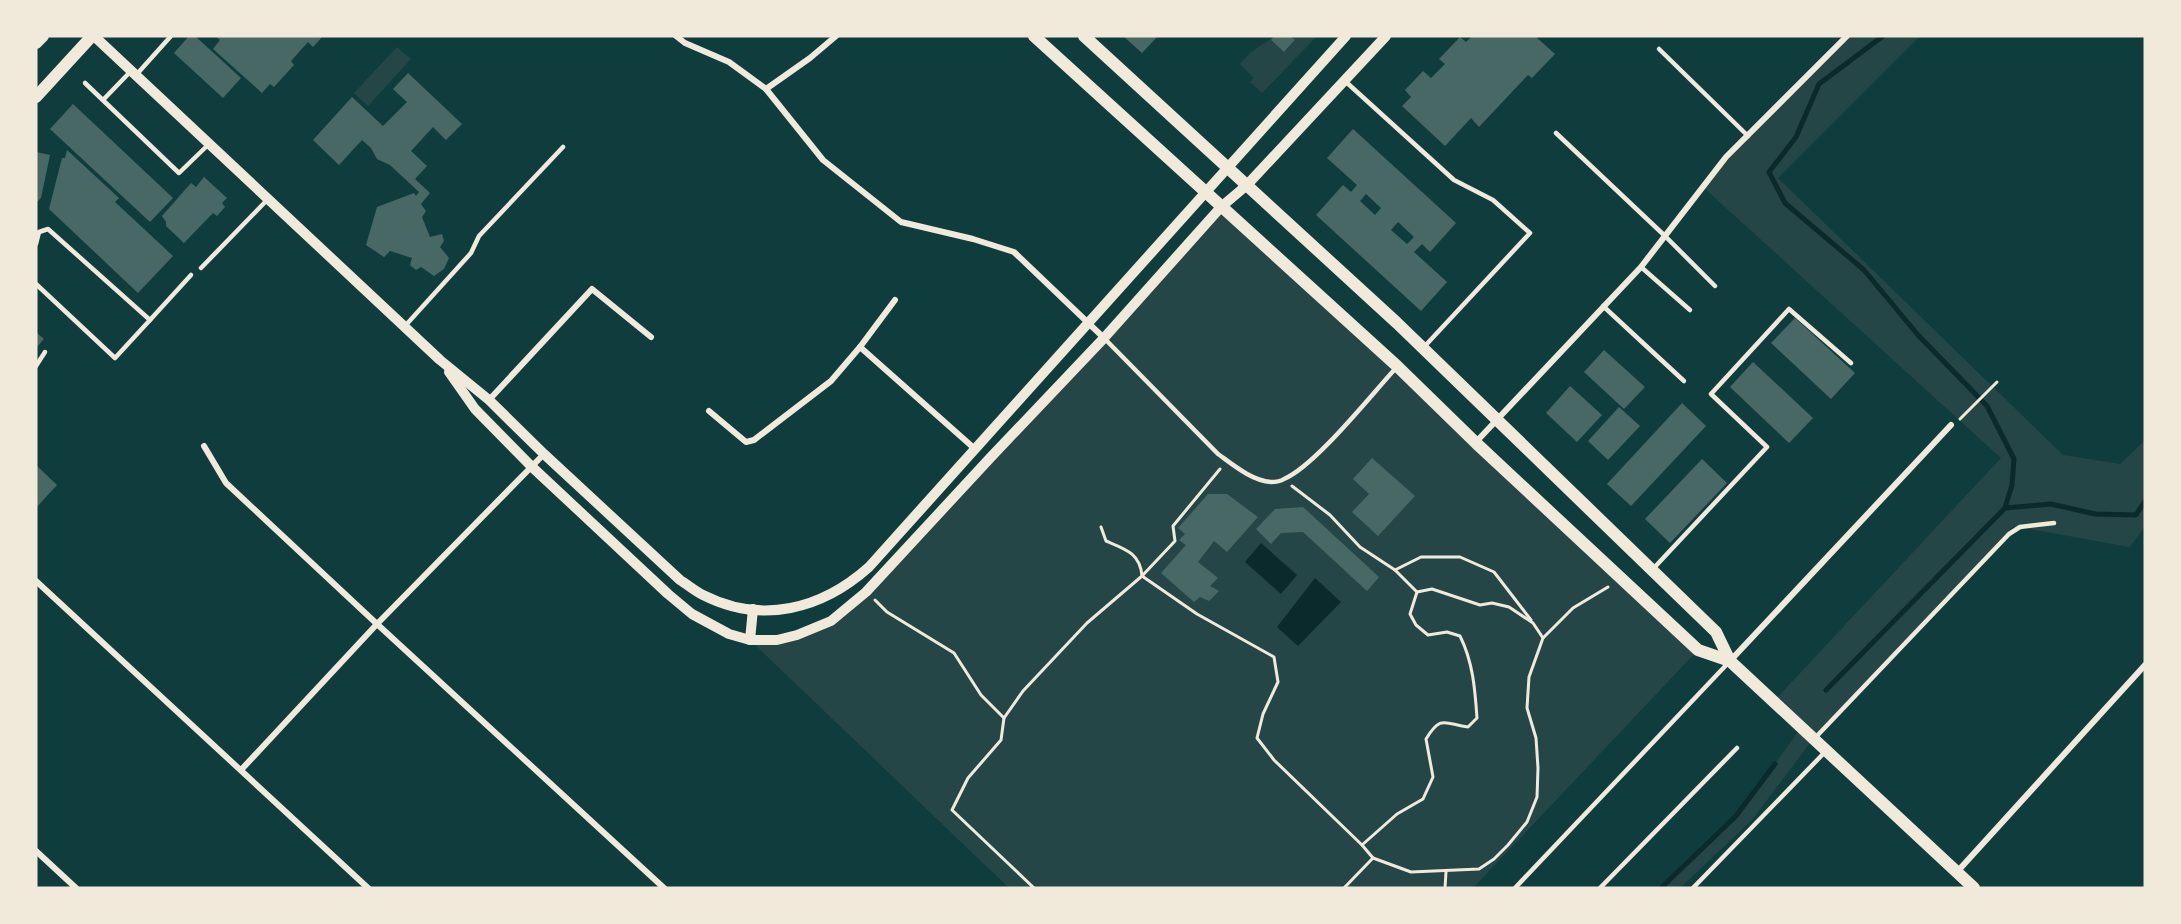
<svg xmlns="http://www.w3.org/2000/svg" width="2181" height="924" font-family="'Nunito Sans',sans-serif">
	<rect width="100%" height="100%" fill="#0f3d3e"/>
	<!-- green -->
	<g fill="#244646">
		<path d="M1290 36H1317L1262 93 1250 82 1254 78 1240 64 1250 53 1273 37 1271 40 1284 52 1295 41Z"/>
		<path d="M1847 36H1920L1778 178 2063 455 2120 464 2145 440V526L2130 547 2013 526 1813 739 1752 820 1680 888H1661L1736 816 1801 728 1773 702 2001 458 1703 187 1726 157Z"/>
		<path d="M397 47 411 59 368 106 354 93Z"/>
		<path d="M1221 207 1698 650 1473 888H1009L750 640 810 631 866 592Z"/>
	</g>
	<!-- water -->
	<g fill="#0a2a2b">
		<path d="M1261 543 1297 575 1281 594 1245 562Z"/>
		<path d="M1315 578 1341 602 1298 646 1277 627Z"/>
	</g>
	<g fill="none" stroke-linecap="round" stroke-linejoin="round">
		<!-- stream -->
		<g stroke="#0a2a2b" stroke-width="5">
			<path d="M2005 508 2051 504 2095 514 2136 515 2145 501"/>
			<path d="M1826 690 2005 508 2012 485 2014 459 1987 406 1918 335 1864 270 1785 203 1769 172 1796 137 1819 84 1883 36"/>
			<path d="M1661 888 1736 816 1775 764"/>
		</g>
	</g>
	<!-- building -->
	<g fill="#486865" fill-rule="evenodd">
		<path d="M189 36H195L241 78 223 98 174 53Z"/>
		<path d="M215 36H323L313 47 308 42 291 61 294 65 274 87 270 84 262 93 213 49 220 40Z"/>
		<path d="M1123 36H1158L1142 53Z"/>
		<path d="M1274 36H1290L1295 40 1284 52 1271 40Z"/>
		<path d="M1472 36H1535L1555 54 1532 78 1528 75 1479 127 1471 118 1445 146 1402 106 1411 97 1405 90 1423 71 1431 78 1445 64 1439 59 1460 37 1466 42Z"/>
		<path d="M408 73 462 124 446 140 433 127 411 151 427 166 415 179 430 193 421 204 426 211 422 217 430 237 442 234 444 241 440 247 449 258 444 269 434 276 421 267 416 270 410 265 412 258 390 251 384 257 366 245 377 207 414 193 416 196 419 192 390 165 377 159 371 148 362 140 339 165 313 140 352 97 383 126 407 102 393 89Z"/>
		<path d="M73 104 173 198 150 222 50 129Z"/>
		<path d="M1353 129 1456 223 1430 252 1422 244 1414 252 1447 282 1421 311 1316 215 1343 185 1351 192 1357 185 1327 158ZM1366 194 1381 208 1375 215 1360 201ZM1398 222 1414 237 1407 244 1391 230Z"/>
		<path d="M67 150 119 198 115 202 173 256 138 293 49 209 62 158H65Z"/>
		<path d="M36 152 50 155 41 198 36 203Z"/>
		<path d="M204 177 227 198 222 203 225 207 217 216 213 213 184 243 166 226V222L162 216 191 183 196 187Z"/>
		<path d="M1795 318 1855 373 1831 399 1771 343Z"/>
		<path d="M36 332 44 339 36 348Z"/>
		<path d="M1604 350 1645 387 1624 409 1584 372Z"/>
		<path d="M1753 362 1813 418 1789 443 1730 387Z"/>
		<path d="M1570 386 1602 415 1577 442 1546 413Z"/>
		<path d="M1682 403 1706 426 1631 506 1607 484Z"/>
		<path d="M1619 407 1640 426 1608 460 1588 441Z"/>
		<path d="M1372 458 1415 496 1378 536 1352 512 1369 494 1353 479Z"/>
		<path d="M1702 459 1727 483 1670 543 1645 519Z"/>
		<path d="M36 465 57 485 36 508Z"/>
		<path d="M1208 494H1227L1258 517 1227 552 1214 541 1198 562 1218 578 1210 586 1219 591 1209 601 1200 597 1194 602 1161 573 1186 545 1179 540 1185 534 1178 528Z"/>
		<path d="M1303 507 1379 577 1367 591 1303 532 1281 533 1271 544 1256 529 1275 509Z"/>
	</g>
	<g fill="none" stroke-linecap="round" stroke-linejoin="round">
		<!-- path -->
		<g stroke="#f1e9da" stroke-width="3">
			<path d="M1960 419 1997 382"/>
			<path d="M1292 486 1330 515 1360 547 1395 570 1417 592 1432 589 1480 605 1492 603 1509 607 1533 623 1543 638"/>
			<path d="M1101 527 1106 541C1125 549 1140 553 1142 576L1197 614 1274 657 1278 682 1263 714 1257 738 1274 760 1362 845 1397 814 1423 799 1433 777 1426 739C1441 714 1445 724 1468 727L1477 718C1475 689 1473 662 1460 636L1447 632 1428 635 1416 625 1410 614 1417 592"/>
			<path d="M1395 570 1421 557H1460L1494 572 1531 620"/>
			<path d="M875 600 887 612 954 653 981 695 1004 718"/>
			<path d="M1373 858 1411 872 1479 869 1494 859 1508 845 1527 822 1537 797 1538 768 1536 738 1527 708 1529 677 1543 638 1573 608 1608 587"/>
			<path d="M1034 888 952 810 968 778 1001 740 1004 718 1023 691 1087 623 1142 576 1175 541 1173 526 1220 469"/>
			<path d="M1344 888 1373 858 1362 845"/>
			<path d="M1445 888 1446 872"/>
		</g>
		<!-- service -->
		<g stroke="#f1e9da" stroke-width="4.5">
			<path d="M1659 49 1748 136"/>
			<path d="M137 74 171 36"/>
			<path d="M1345 81 1454 180 1493 200 1530 233 1424 347"/>
			<path d="M85 83 179 173 209 144"/>
			<path d="M103 100 131 71"/>
			<path d="M1556 133 1665 236 1715 286"/>
			<path d="M36 244 39 232 48 229 150 320 115 358 36 284"/>
			<path d="M1641 267 1690 310"/>
			<path d="M201 268 268 199"/>
			<path d="M1603 306 1684 381"/>
			<path d="M150 320 191 275"/>
			<path d="M405 326 471 253 479 236 563 147"/>
			<path d="M1105 339 1218 454C1232 464 1252 481 1271 482 1274 482 1281 481 1284 479 1315 466 1371 395 1396 368"/>
			<path d="M36 366 45 352"/>
			<path d="M1652 570 1767 447 1711 394 1789 309 1851 363"/>
			<path d="M1815 738 2009 534 2020 527 2054 523"/>
			<path d="M1515 888 1730 661"/>
			<path d="M1600 888 1737 748"/>
			<path d="M1693 888 1825 752"/>
		</g>
		<!-- minor -->
		<g stroke="#f1e9da" stroke-width="6">
			<path d="M676 36 685 43 729 62 766 89 823 160 901 222 973 239 1014 252 1104 338"/>
			<path d="M766 89 810 58 836 36"/>
			<path d="M860 347 975 449"/>
			<path d="M489 400 592 289 651 337"/>
			<path d="M709 411 746 442 754 440 831 381 860 347 895 300"/>
			<path d="M1476 442 1641 267 1726 157 1847 36"/>
			<path d="M204 446 226 483 377 624 664 888"/>
			<path d="M36 581 368 888"/>
			<path d="M1730 661 1951 425"/>
			<path d="M241 770 377 624 544 454"/>
			<path d="M36 851 76 888"/>
			<path d="M1957 872 2145 665"/>
		</g>
		<!-- tertiary -->
		<g stroke="#f1e9da" stroke-width="10">
			<path d="M94 36 440 360 489 400 544 454 680 580C688 585 695 591 703 595 762 625 822 609 869 567L1346 36"/>
			<path d="M449 372 475 409 531 466 668 594 692 614 729 634 750 640H777L797 635 831 621 866 592 991 457 1104 338 1221 207 1247 185 1386 36"/>
			<path d="M750 640 753 609"/>
		</g>
		<!-- secondary -->
		<g stroke="#f1e9da" stroke-width="12">
			<path d="M1034 36 1397 366 1476 443 1698 650 1730 661"/>
			<path d="M1084 36 1397 323 1716 632 1730 661 1974 888"/>
			<path d="M36 43 43 36"/>
			<path d="M36 97 92 36"/>
		</g>
	</g>
	<!-- border -->
	<rect width="2181" height="924" fill="none" stroke="#f1e9da" stroke-width="75"/>
</svg>
